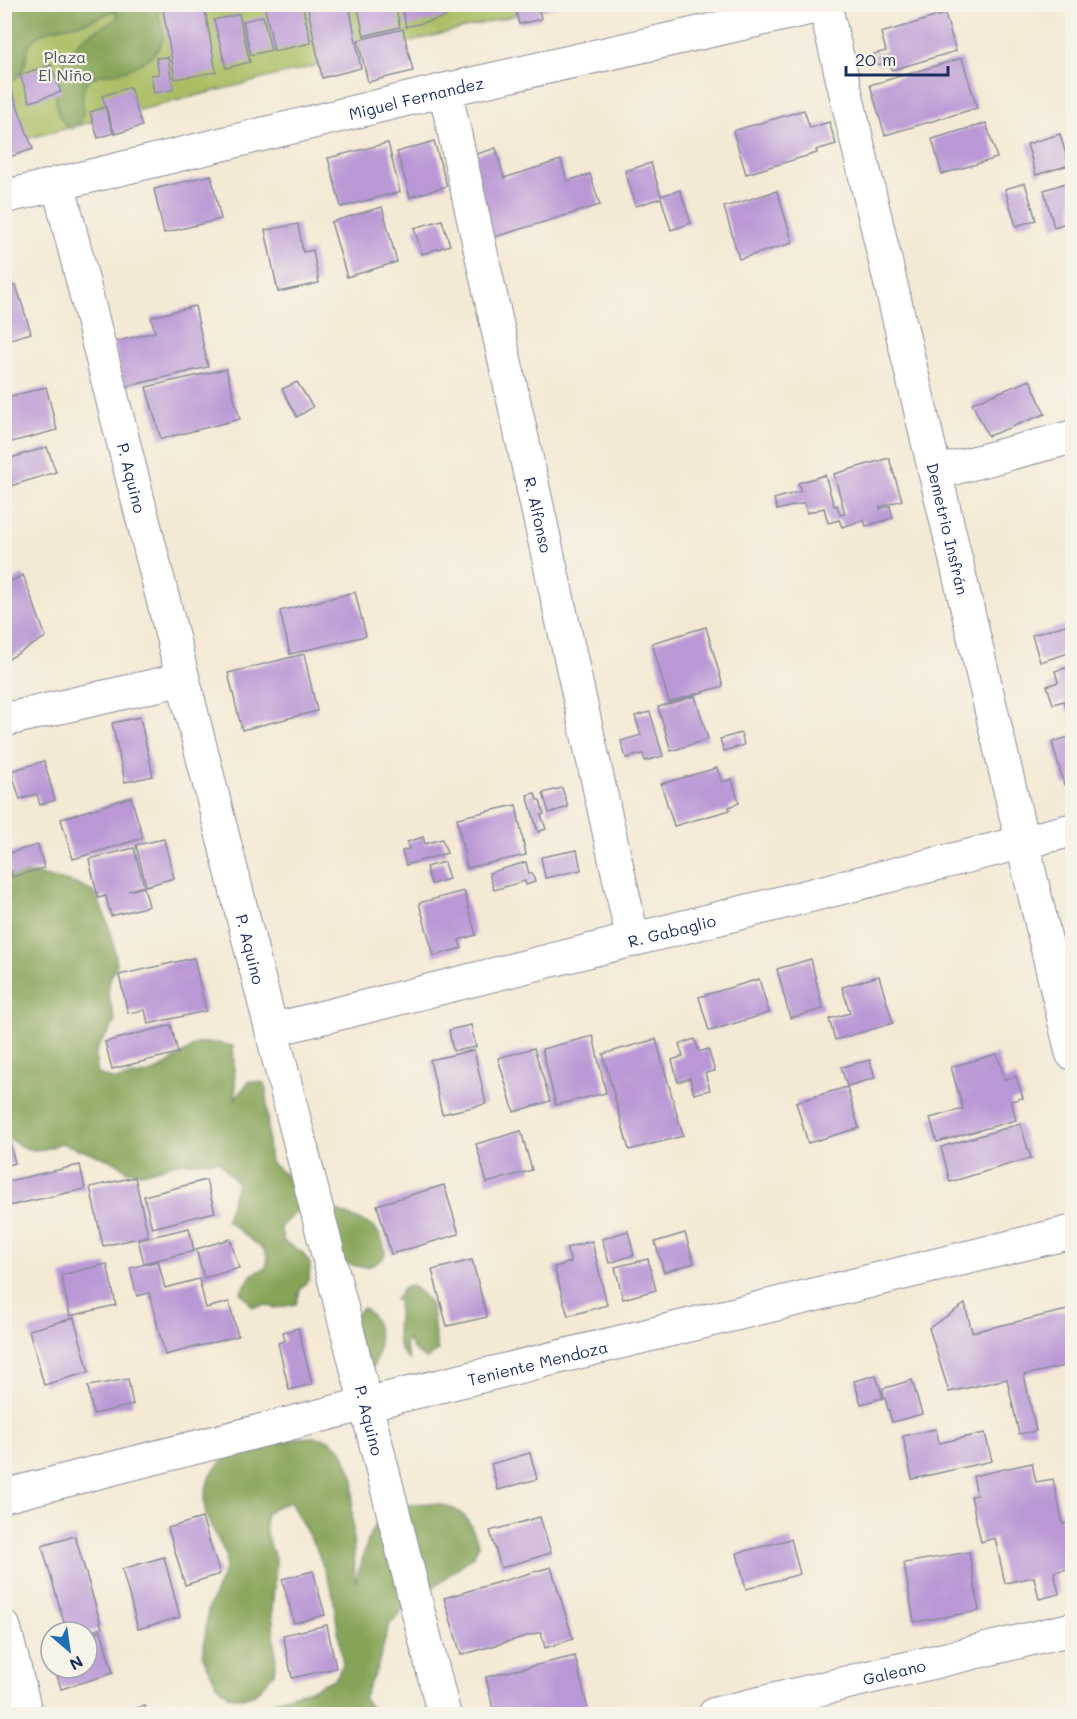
<svg xmlns="http://www.w3.org/2000/svg" width="1077" height="1719" font-family="Mali,sans-serif">
	<rect width="100%" height="100%" fill="#f7f3e8"/>
	<filter id="ink" filterUnits="userSpaceOnUse"><feTurbulence type="fractalNoise" baseFrequency=".0167" numOctaves="2"/><feDisplacementMap in="SourceGraphic" scale="12" xChannelSelector="R" yChannelSelector="G"/><feConvolveMatrix kernelMatrix="1 2 1 2 8 2 1 2 1" color-interpolation-filters="sRGB"/></filter>
	<filter id="wash" filterUnits="userSpaceOnUse"><feTurbulence type="fractalNoise" baseFrequency=".008" numOctaves="4" result="noise"/><feDisplacementMap in="SourceGraphic" scale="24" xChannelSelector="R" yChannelSelector="G"/><feGaussianBlur stdDeviation="1.35" result="paint"/><feColorMatrix in="noise" values="0 0 0 0 0 0 0 0 0 0 0 0 0 0 0 0 0 1.4 0 .05"/><feComposite in="paint" operator="in"/></filter>
	<g filter="url(#wash)">
		<rect width="100%" height="100%" fill="#f4e9d4"/>
		<!-- green -->
		<path fill="#a9bd62" stroke="#627660" stroke-width="1.5" d="M5 5H556L5 144Z"/>
		<!-- forest -->
		<g fill="#86a458" stroke="#506a5b" stroke-width="1.5">
			<path d="M156 4C158 14 163 26 163 36 163 53 134 69 119 72 109 74 97 73 88 81 74 94 94 120 71 129 59 120 57 111 56 97 54 73 66 51 85 37 95 30 107 25 117 18L116 10C107 13 99 18 90 21 72 27 46 26 32 41 22 51 32 63 15 79L5 78V5Z"/>
			<path d="M5 873 36 874 81 885 94 893 102 908 112 936 117 964 110 979 108 993 115 1022C102 1047 91 1041 98 1074L114 1080 146 1074 160 1069 198 1043H217L233 1046 236 1098 249 1081 265 1083C269 1109 266 1135 270 1162L298 1185 297 1211 280 1227 284 1242 302 1252 310 1264 309 1279 301 1288 296 1304 274 1308 267 1305 253 1307 241 1292 252 1274 266 1268 268 1259 264 1250 226 1220 237 1183 219 1161 177 1163 142 1173 127 1171 116 1162 61 1143C38 1154 24 1152 5 1135Z"/>
			<path d="M337 1211 374 1226C378 1233 386 1244 385 1252 385 1258 381 1260 376 1263 363 1270 354 1266 340 1261L326 1222Z"/>
			<path d="M410 1285C442 1304 429 1320 438 1351L426 1359 414 1350 407 1339 405 1345 409 1360C389 1341 401 1322 398 1300H395L404 1288Z"/>
			<path d="M363 1308C383 1319 382 1352 371 1370L341 1366C339 1362 335 1357 335 1352 335 1343 356 1312 363 1308Z"/>
			<path d="M315 1437 329 1440 342 1450 354 1479 352 1508 355 1582C361 1568 367 1536 375 1525 395 1501 441 1495 464 1516 471 1522 475 1536 479 1545L472 1557 436 1585 407 1603 389 1626 377 1668 363 1698 377 1714H258C275 1697 288 1697 309 1690 318 1687 327 1682 336 1678L343 1664 332 1590 317 1550 290 1502 275 1507 265 1515 266 1533 276 1561 272 1611 276 1658 274 1673 255 1694 242 1698 228 1695 216 1683 203 1656 208 1610 225 1569 226 1555 207 1518 204 1503 206 1489 210 1475 220 1463 231 1454 299 1438Z"/>
		</g>
		<g id="blocks">
			<!-- building -->
			<g fill="#ba98d6">
				<path d="M162 4H204L216 72 175 79Z"/>
				<path d="M264 4H302L311 43 274 51Z"/>
				<path d="M307 4H349L361 68 322 78Z"/>
				<path d="M357 4H395L400 27 364 36Z"/>
				<path d="M401 4H443L446 17 406 27Z"/>
				<path d="M446 4H465V5L448 10Z"/>
				<path d="M514 4H538L541 19 519 24Z"/>
				<path d="M541 4H562V5L543 10Z"/>
				<path d="M239 14 250 62 226 68 214 20Z"/>
				<path d="M945 14 956 51 892 70 889 62 878 65 874 54 886 51 881 33Z"/>
				<path d="M263 16 271 50 251 55 243 21Z"/>
				<path d="M403 29 413 71 368 82 358 40Z"/>
				<path d="M168 57 173 90 154 93 151 75 159 74 156 58Z"/>
				<path d="M962 58 977 108 885 135 870 85Z"/>
				<path d="M51 65 61 92 30 102 20 75Z"/>
				<path d="M4 69 33 149 4 159Z"/>
				<path d="M130 87 142 126 115 134 102 96Z"/>
				<path d="M105 107 113 133 98 138 90 112Z"/>
				<path d="M804 110 810 128 829 122 836 144 816 150 817 153 746 174 733 131Z"/>
				<path d="M986 123 997 158 942 174 932 139Z"/>
				<path d="M1060 134 1069 165 1036 175 1027 144Z"/>
				<path d="M434 141 447 186 410 197 397 152Z"/>
				<path d="M388 143 400 192 341 207 328 158Z"/>
				<path d="M496 148 504 178 561 160 567 181 590 174 600 205 488 239 474 155Z"/>
				<path d="M651 163 661 196 680 190 691 223 671 230 661 198 636 206 625 171Z"/>
				<path d="M211 175 221 219 164 233 154 189Z"/>
				<path d="M1072 181V221L1054 227 1044 190Z"/>
				<path d="M1025 183 1036 220 1016 226 1005 189Z"/>
				<path d="M777 191 793 243 739 259 724 207Z"/>
				<path d="M382 207 397 262 347 277 331 222Z"/>
				<path d="M442 220 450 245 422 254 414 228Z"/>
				<path d="M298 224 303 252 313 250 319 283 278 292 265 230Z"/>
				<path d="M16 285 31 333 4 341V289Z"/>
				<path d="M195 306 208 367 124 387 114 342 155 332 151 317Z"/>
				<path d="M226 369 240 419 161 439 146 387Z"/>
				<path d="M1030 380 1045 414 988 436 972 403Z"/>
				<path d="M297 382 313 407 297 417 282 389Z"/>
				<path d="M46 387 57 430 4 444V398Z"/>
				<path d="M47 447 56 472 4 488V460Z"/>
				<path d="M889 458 902 500 880 507V509L890 506 893 518 866 526 864 520 842 527 839 520 828 523 824 508 807 513 804 503 777 510 774 499 801 491 798 483 825 475 834 506 837 505 840 515 845 514 834 474Z"/>
				<path d="M23 575 46 637 7 660 4 654V585Z"/>
				<path d="M355 592 366 636 290 654 280 611Z"/>
				<path d="M1072 623V652L1040 662 1032 635Z"/>
				<path d="M706 627 723 686 669 702 652 643Z"/>
				<path d="M304 654 317 711 242 730 228 673Z"/>
				<path d="M1072 666V711L1067 713 1064 701 1053 704 1047 686 1058 682 1055 671Z"/>
				<path d="M695 696 708 739 671 751 658 707Z"/>
				<path d="M650 712 663 756 645 761 643 754 626 758 621 741 641 735 635 716Z"/>
				<path d="M140 717 153 776 125 782 112 723Z"/>
				<path d="M741 733 744 745 724 751 720 739Z"/>
				<path d="M1072 736V782L1064 785 1052 742Z"/>
				<path d="M44 761 55 800 40 805 37 794 20 799 11 771Z"/>
				<path d="M717 768 722 782 732 779 739 803 729 807 730 810 674 826 661 784Z"/>
				<path d="M562 788 568 807 549 813 543 793Z"/>
				<path d="M535 793 537 800H540L544 814 541 815 546 829 538 832 527 795Z"/>
				<path d="M131 797 143 838 73 859 61 819Z"/>
				<path d="M516 805 526 855 467 868 457 818Z"/>
				<path d="M423 837 425 844 442 839 447 853 406 865 402 851 409 849 407 842Z"/>
				<path d="M164 839 174 878 146 886 136 845Z"/>
				<path d="M38 845 44 868 12 877 6 854Z"/>
				<path d="M134 848 144 886 128 891 144 887 149 906 111 916 106 896 98 898 89 859Z"/>
				<path d="M577 850 581 870 545 878 541 857Z"/>
				<path d="M444 862 449 879 431 884 426 867Z"/>
				<path d="M526 862 529 874 532 873 535 882 526 885 525 881 494 890 489 873Z"/>
				<path d="M464 891 476 935 459 940 462 948 434 956 419 903Z"/>
				<path d="M194 958 206 1011 148 1024 145 1010 128 1013 119 975Z"/>
				<path d="M811 959 823 1009 790 1018 777 969Z"/>
				<path d="M879 976 893 1023 835 1040 829 1019 850 1013 842 987Z"/>
				<path d="M759 979 769 1013 709 1031 699 997Z"/>
				<path d="M171 1025 178 1053 112 1069 105 1042Z"/>
				<path d="M471 1025 476 1047 453 1051 449 1030Z"/>
				<path d="M593 1036 606 1093 556 1105 542 1049Z"/>
				<path d="M656 1039 683 1136 629 1150 603 1054Z"/>
				<path d="M695 1039 699 1052 708 1049 715 1071 705 1073 710 1090 694 1094 690 1078 678 1082 672 1060 683 1056 679 1044Z"/>
				<path d="M534 1048 550 1101 514 1112 498 1058Z"/>
				<path d="M474 1050 486 1104 442 1114 430 1060Z"/>
				<path d="M997 1054 1005 1080 1016 1076 1023 1098 1011 1101 1016 1120 937 1142 930 1118 963 1109 951 1067Z"/>
				<path d="M870 1060 875 1078 847 1086 841 1067Z"/>
				<path d="M847 1087 859 1128 808 1143 796 1102Z"/>
				<path d="M1020 1124 1031 1158 950 1182 941 1147Z"/>
				<path d="M521 1131 532 1170 487 1183 476 1144Z"/>
				<path d="M9 1141 15 1163 4 1166V1142Z"/>
				<path d="M80 1165 85 1189 4 1207V1182Z"/>
				<path d="M135 1177 148 1236 103 1246 90 1187Z"/>
				<path d="M206 1180 215 1212 152 1228 144 1196Z"/>
				<path d="M444 1185 459 1234 391 1254 377 1205Z"/>
				<path d="M189 1228 194 1251 144 1263 138 1240Z"/>
				<path d="M628 1231 634 1255 609 1263 602 1239Z"/>
				<path d="M685 1233 694 1263 664 1272 655 1242Z"/>
				<path d="M230 1239 239 1268 204 1278 196 1249Z"/>
				<path d="M592 1241 607 1305 568 1316 554 1267 571 1262 566 1248Z"/>
				<path d="M648 1259 656 1290 623 1299 615 1267Z"/>
				<path d="M472 1260 487 1317 447 1326 432 1270Z"/>
				<path d="M158 1261 165 1288 199 1279 206 1308 229 1302 238 1336 165 1355 149 1293 137 1296 130 1268Z"/>
				<path d="M107 1264 116 1305 70 1316 61 1275Z"/>
				<path d="M965 1304 972 1332 1072 1309V1379L1069 1365 1024 1375 1036 1431 1019 1434 1007 1379 949 1392 929 1328Z"/>
				<path d="M74 1318 89 1372 44 1385 29 1330Z"/>
				<path d="M298 1328 312 1384 289 1390 278 1343 285 1341 283 1332Z"/>
				<path d="M876 1375 883 1398 861 1404 854 1381Z"/>
				<path d="M128 1379 133 1405 93 1414 88 1386Z"/>
				<path d="M912 1380 922 1414 892 1422 882 1389Z"/>
				<path d="M936 1429 939 1443 985 1433 992 1461 912 1479 903 1436Z"/>
				<path d="M530 1453 537 1479 498 1490 491 1464Z"/>
				<path d="M1032 1463 1036 1482 1053 1479 1063 1524 1072 1521V1568L1054 1572 1059 1594 1039 1599 1034 1577 1005 1583 995 1538 981 1542 971 1496 977 1495 973 1476Z"/>
				<path d="M540 1517 551 1553 501 1568 490 1531Z"/>
				<path d="M202 1518 220 1574 185 1585 168 1528Z"/>
				<path d="M75 1536 102 1628 87 1633 67 1632 42 1546Z"/>
				<path d="M791 1539 800 1574 746 1589 737 1553Z"/>
				<path d="M969 1552 979 1611 914 1622 904 1563Z"/>
				<path d="M164 1557 180 1617 138 1629 122 1569Z"/>
				<path d="M551 1567 573 1639 545 1648 541 1632 461 1655 444 1598Z"/>
				<path d="M313 1571 325 1615 294 1623 282 1579Z"/>
				<path d="M327 1625 336 1668 292 1678 283 1635Z"/>
				<path d="M101 1631 113 1673 61 1689 55 1668H87V1635Z"/>
				<path d="M575 1656 589 1714H472L493 1708 486 1677Z"/>
				<path d="M145 1706 148 1714H113Z"/>
			</g>
		</g>
	</g>
	<g filter="url(#ink)">
		<use href="#blocks" fill-opacity="0" stroke="#888c99" stroke-width="1.5"/>
		<g fill="none" stroke-linecap="round" stroke-linejoin="round">
			<defs>
				<g id="minor">
					<path id="s1" d="M825 5 1072 1053"/>
					<path id="s2" d="M445 90 633 940"/>
					<path id="s3" d="M58 183 444 1714"/>
					<path id="s4" d="M4 197 445 90 829 4"/>
					<path d="M935 473 1072 437"/>
					<path d="M4 720 183 679"/>
					<path id="s5" d="M272 1030 1072 830"/>
					<path id="s6" d="M4 1496 366 1404 1072 1232"/>
					<path d="M4 1627 26 1714"/>
					<path id="s7" d="M715 1714 1072 1629"/>
				</g>
			</defs>
			<!-- minor casing -->
			<use href="#minor" stroke="#888c99" stroke-width="35"/>
			<!-- minor -->
			<use href="#minor" stroke="#fff" stroke-width="33"/>
		</g>
	</g>
	<g text-anchor="middle" dominant-baseline="central" stroke-width="4.5" stroke-linejoin="round" paint-order="stroke">
		<!-- park labels -->
		<g font-size="16" fill="#465a5f" stroke="#f7f3e8">
			<text x="65" y="56">Plaza<tspan x="65" dy="18">El Niño</tspan></text>
		</g>
		<!-- street labels -->
		<g font-size="16" fill="#1b2f5e" stroke="#f7f3e8">
			<text stroke="none"><textPath href="#s4" startOffset="424">Miguel Fernandez</textPath></text>
			<text stroke="none"><textPath href="#s3" startOffset="304">P. Aquino</textPath></text>
			<text stroke="none"><textPath href="#s2" startOffset="435">R. Alfonso</textPath></text>
			<text stroke="none"><textPath href="#s1" startOffset="538">Demetrio Insfrán</textPath></text>
			<text stroke="none"><textPath href="#s5" startOffset="412">R. Gabaglio</textPath></text>
			<text stroke="none"><textPath href="#s3" startOffset="790">P. Aquino</textPath></text>
			<text stroke="none"><textPath href="#s6" startOffset="550">Teniente Mendoza</textPath></text>
			<text stroke="none"><textPath href="#s3" startOffset="1276">P. Aquino</textPath></text>
			<text stroke="none"><textPath href="#s7" startOffset="184">Galeano</textPath></text>
		</g>
	</g>
	<!-- margin -->
	<rect width="1077" height="1719" fill="none" stroke="#f7f3e8" stroke-width="24"/>
	<!-- north arrow -->
	<g transform="translate(69 1650) rotate(151)"><circle r="28" fill="#f7f3e8" stroke="#9fa5b1" stroke-width="1.5"/>
	<path d="M0-4.5L10 22L0 15L-10 22Z" fill="#1f6fb2"/>
	<text y="-9" font-size="16" font-weight="bold" text-anchor="middle" fill="#1b2f5e">N</text>
	</g>
	<!-- scale -->
	<path d="M846 66v9h102v-9" fill="none" stroke="#1b2f5e" stroke-width="3"/>
	<text x="855" y="66" font-size="18" fill="#1b2f5e" stroke="#f7f3e8" stroke-width="4.5" paint-order="stroke">20 m</text>
</svg>
